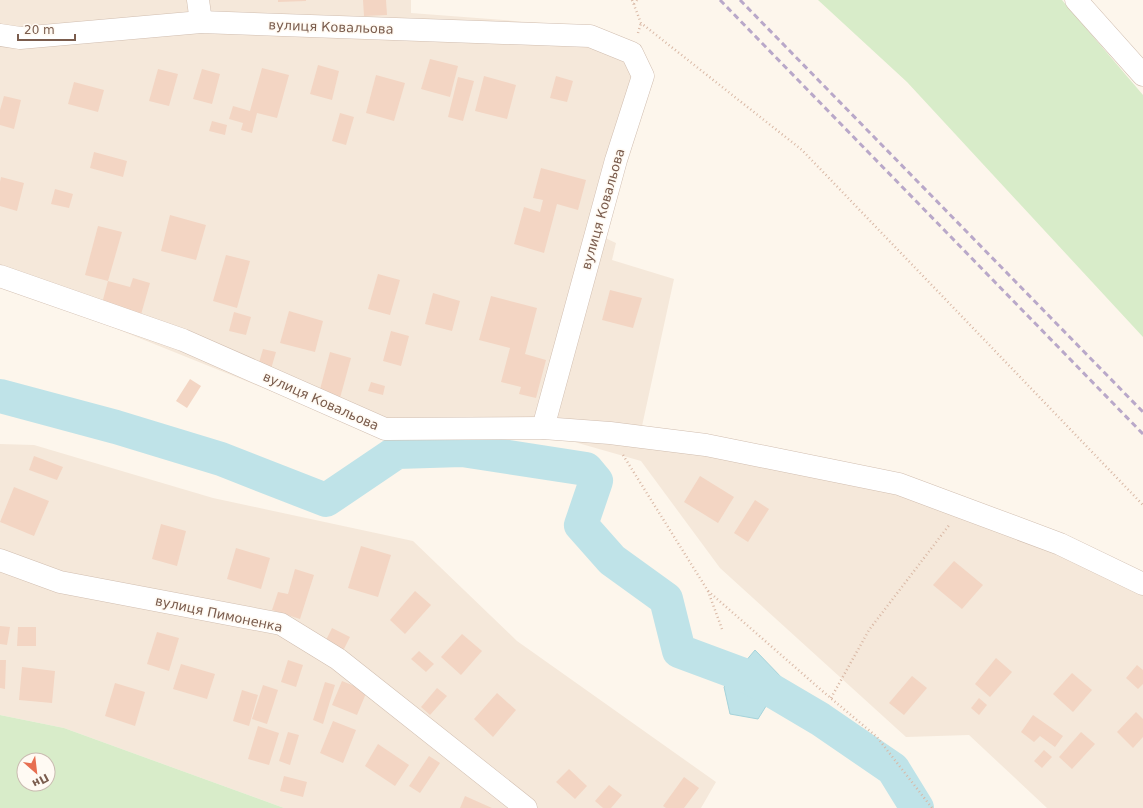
<svg xmlns="http://www.w3.org/2000/svg" width="1143" height="808" font-family="'DejaVu Sans',sans-serif">
	<rect width="100%" height="100%" fill="#fdf6ec"/>
	<!-- residential -->
	<g fill="#f5e8da">
		<path d="M0 0H411V13L593 27 641 49 603 237 616 243 612 260 674 279 642 426 902 476 1143 577V808H1047L969 735 906 737 720 568 641 461 543 433 383 436 0 282Z"/>
		<path d="M0 444 34 445 213 498 413 541 517 641 716 782 701 808H284L64 728 0 715Z"/>
	</g>
	<!-- green -->
	<g fill="#d8ecc9" fill-rule="evenodd">
		<path d="M818 0H1062L1143 95V337L907 82Z"/>
		<path d="M0 715 64 728 284 808H0ZM24 760H48V784H24Z"/>
	</g>
	<!-- water -->
	<path fill="#bfe3e8" stroke="#a5d3da" d="M755 650 783 679 758 719 730 714 724 687Z"/>
	<g fill="none" stroke-linecap="round" stroke-linejoin="round">
		<!-- river -->
		<path stroke="#bfe3e8" stroke-width="34" d="M0 396 116 427 221 459 326 500 397 452 462 450 586 469 596 481 581 525 612 560 666 599 679 651 749 677 820 719 893 769 917 808"/>
	</g>
	<!-- building -->
	<g fill="#f3d5c3">
		<path d="M278 0H306V1L278 2Z"/>
		<path d="M363 0H386L387 15 364 16Z"/>
		<path d="M430 59 458 66 450 97 421 89Z"/>
		<path d="M318 65 339 71 332 100 310 94Z"/>
		<path d="M262 68 289 75 277 118 257 113 252 133 241 130 243 123 229 119 233 106 250 111Z"/>
		<path d="M158 69 178 74 169 106 149 101Z"/>
		<path d="M202 69 220 74 212 104 193 99Z"/>
		<path d="M376 75 405 83 394 121 366 113Z"/>
		<path d="M484 76 516 85 507 119 475 111Z"/>
		<path d="M556 76 573 81 567 102 550 98Z"/>
		<path d="M458 77 474 81 463 121 448 117Z"/>
		<path d="M74 82 104 90 98 112 68 104Z"/>
		<path d="M4 96 21 100 14 129 0 125V110Z"/>
		<path d="M340 113 354 117 346 145 332 141Z"/>
		<path d="M212 121 227 125 225 135 209 131Z"/>
		<path d="M94 152 127 161 123 177 90 168Z"/>
		<path d="M541 168 586 180 578 210 557 204 544 253 514 244 524 207 540 212 543 200 533 198Z"/>
		<path d="M1 177 24 183 17 211 0 206V182Z"/>
		<path d="M55 189 73 194 69 208 51 204Z"/>
		<path d="M170 215 206 225 196 260 161 251Z"/>
		<path d="M98 226 122 232 108 281 85 275Z"/>
		<path d="M226 255 250 261 237 308 213 301Z"/>
		<path d="M378 274 400 280 390 315 368 309Z"/>
		<path d="M133 278 150 283 140 318 101 307 108 281 130 287Z"/>
		<path d="M610 290 642 298 633 328 602 320Z"/>
		<path d="M433 293 460 301 452 331 425 324Z"/>
		<path d="M491 296 537 308 525 354 546 360 536 398 519 394 521 387 501 382 510 348 479 340Z"/>
		<path d="M289 311 323 321 315 352 280 343Z"/>
		<path d="M234 312 251 317 246 335 229 331Z"/>
		<path d="M391 331 409 336 401 366 383 361Z"/>
		<path d="M263 349 276 352 271 369 258 366Z"/>
		<path d="M330 352 351 358 340 398 319 393Z"/>
		<path d="M190 379 201 386 187 408 176 401Z"/>
		<path d="M371 382 385 386 383 395 368 391Z"/>
		<path d="M34 456 63 467 57 480 29 470Z"/>
		<path d="M700 476 734 497 718 523 684 502Z"/>
		<path d="M14 487 49 501 34 536 0 522Z"/>
		<path d="M755 500 769 509 748 542 734 533Z"/>
		<path d="M161 524 186 531 177 566 152 559Z"/>
		<path d="M361 546 391 555 378 597 348 588Z"/>
		<path d="M236 548 270 558 261 589 227 579Z"/>
		<path d="M954 561 983 585 962 609 933 585Z"/>
		<path d="M295 569 314 575 300 619 272 610 278 592 288 594Z"/>
		<path d="M415 591 431 605 405 634 390 620Z"/>
		<path d="M0 626 10 627 7 645 0 644Z"/>
		<path d="M18 627H36V646H17Z"/>
		<path d="M332 628 350 637 342 653 324 644Z"/>
		<path d="M157 632 179 638 169 671 147 664Z"/>
		<path d="M462 634 482 651 461 675 441 657Z"/>
		<path d="M419 651 434 664 426 672 411 659Z"/>
		<path d="M996 658 1012 672 990 697 975 684Z"/>
		<path d="M0 660H6L5 689 0 688Z"/>
		<path d="M288 660 303 665 296 687 281 682Z"/>
		<path d="M181 664 215 674 207 699 173 689Z"/>
		<path d="M1137 665 1143 670V684L1138 689 1126 678Z"/>
		<path d="M22 667 55 671 52 703 19 700Z"/>
		<path d="M1072 673 1092 690 1073 712 1053 694Z"/>
		<path d="M912 676 927 688 904 715 889 703Z"/>
		<path d="M342 681 367 691 357 715 332 705Z"/>
		<path d="M325 682 335 685 323 724 313 720Z"/>
		<path d="M115 683 145 692 135 726 105 716Z"/>
		<path d="M263 685 278 690 267 724 252 719Z"/>
		<path d="M437 688 447 696 430 715 421 707Z"/>
		<path d="M242 690 258 695 249 726 233 721Z"/>
		<path d="M497 693 516 710 493 737 474 719Z"/>
		<path d="M979 698 987 705 979 715 971 708Z"/>
		<path d="M1136 712 1143 719V737L1133 748 1117 732Z"/>
		<path d="M1033 715 1063 736 1055 747 1040 736 1034 742 1021 732Z"/>
		<path d="M333 721 356 730 343 763 320 753Z"/>
		<path d="M258 726 279 733 269 765 248 759Z"/>
		<path d="M288 732 299 735 290 765 279 761Z"/>
		<path d="M1081 732 1095 744 1072 769 1059 757Z"/>
		<path d="M378 744 409 765 395 786 365 766Z"/>
		<path d="M1044 750 1052 757 1042 768 1034 761Z"/>
		<path d="M429 756 440 763 420 793 409 786Z"/>
		<path d="M569 769 587 786 575 799 556 782Z"/>
		<path d="M284 776 307 782 303 797 280 791Z"/>
		<path d="M684 777 699 788 684 808H666L663 806Z"/>
		<path d="M609 785 622 795 611 808H603L595 801Z"/>
		<path d="M465 796 492 808H460Z"/>
	</g>
	<g fill="none" stroke-linecap="round" stroke-linejoin="round">
		<defs>
			<g id="minor">
				<path d="M198 0 201 22"/>
				<path d="M1076 0 1143 75"/>
				<path d="M0 35 20 38 201 22 590 36 632 53 643 76 616 160 543 428"/>
				<path d="M0 276 183 340 385 429 543 428 610 433 706 445 899 484 1060 544 1143 584"/>
				<path d="M0 560 60 582 281 624 338 659 526 808"/>
			</g>
		</defs>
		<!-- minor casing -->
		<use href="#minor" stroke="#d1beb0" stroke-width="23"/>
		<!-- path -->
		<g stroke="#d9b8a5" stroke-width="2.5" stroke-dasharray="1 3" stroke-linecap="butt">
			<path d="M632 0 641 23 802 150 1143 505"/>
			<path d="M634 4 637 0"/>
			<path d="M638 33 641 23"/>
			<path d="M623 455 708 591 722 629"/>
			<path d="M708 591 820 689 877 737 932 808"/>
			<path d="M831 698 869 630 950 524"/>
		</g>
		<!-- minor -->
		<use href="#minor" stroke="#fff" stroke-width="22"/>
		<!-- rail -->
		<g stroke="#b9a8c9" stroke-width="3" stroke-dasharray="6 4" stroke-linecap="butt">
			<path d="M720 0 1143 434"/>
			<path d="M740 0 1143 412"/>
		</g>
	</g>
	<g text-anchor="middle" dominant-baseline="central" stroke-width="3" stroke-linejoin="round" paint-order="stroke">
		<!-- street labels -->
		<g font-size="13" fill="#7a5c4d" stroke="#fffaf3">
			<text transform="translate(331 27) rotate(2)">вулиця Ковальова</text>
			<text transform="translate(603 209) rotate(-74)">вулиця Ковальова</text>
			<text transform="translate(321 401) rotate(24)">вулиця Ковальова</text>
			<text transform="translate(219 614) rotate(12)">вулиця Пимоненка</text>
		</g>
	</g>
	<!-- north arrow -->
	<g transform="translate(36 772) rotate(152)"><circle r="19" fill="#fffaf3" stroke="#cabbb1"/>
	<path d="M0-3L7 15L0 10L-7 15Z" fill="#e76f51"/>
	<text y="-6" font-size="11" font-weight="bold" text-anchor="middle" fill="#7a5c4d">Пн</text>
	</g>
	<!-- scale -->
	<path d="M18 34v6h57v-6" fill="none" stroke="#7a5c4d" stroke-width="2"/>
	<text x="24" y="34" font-size="12" fill="#7a5c4d" stroke="#fffaf3" stroke-width="3" paint-order="stroke">20 m</text>
</svg>
